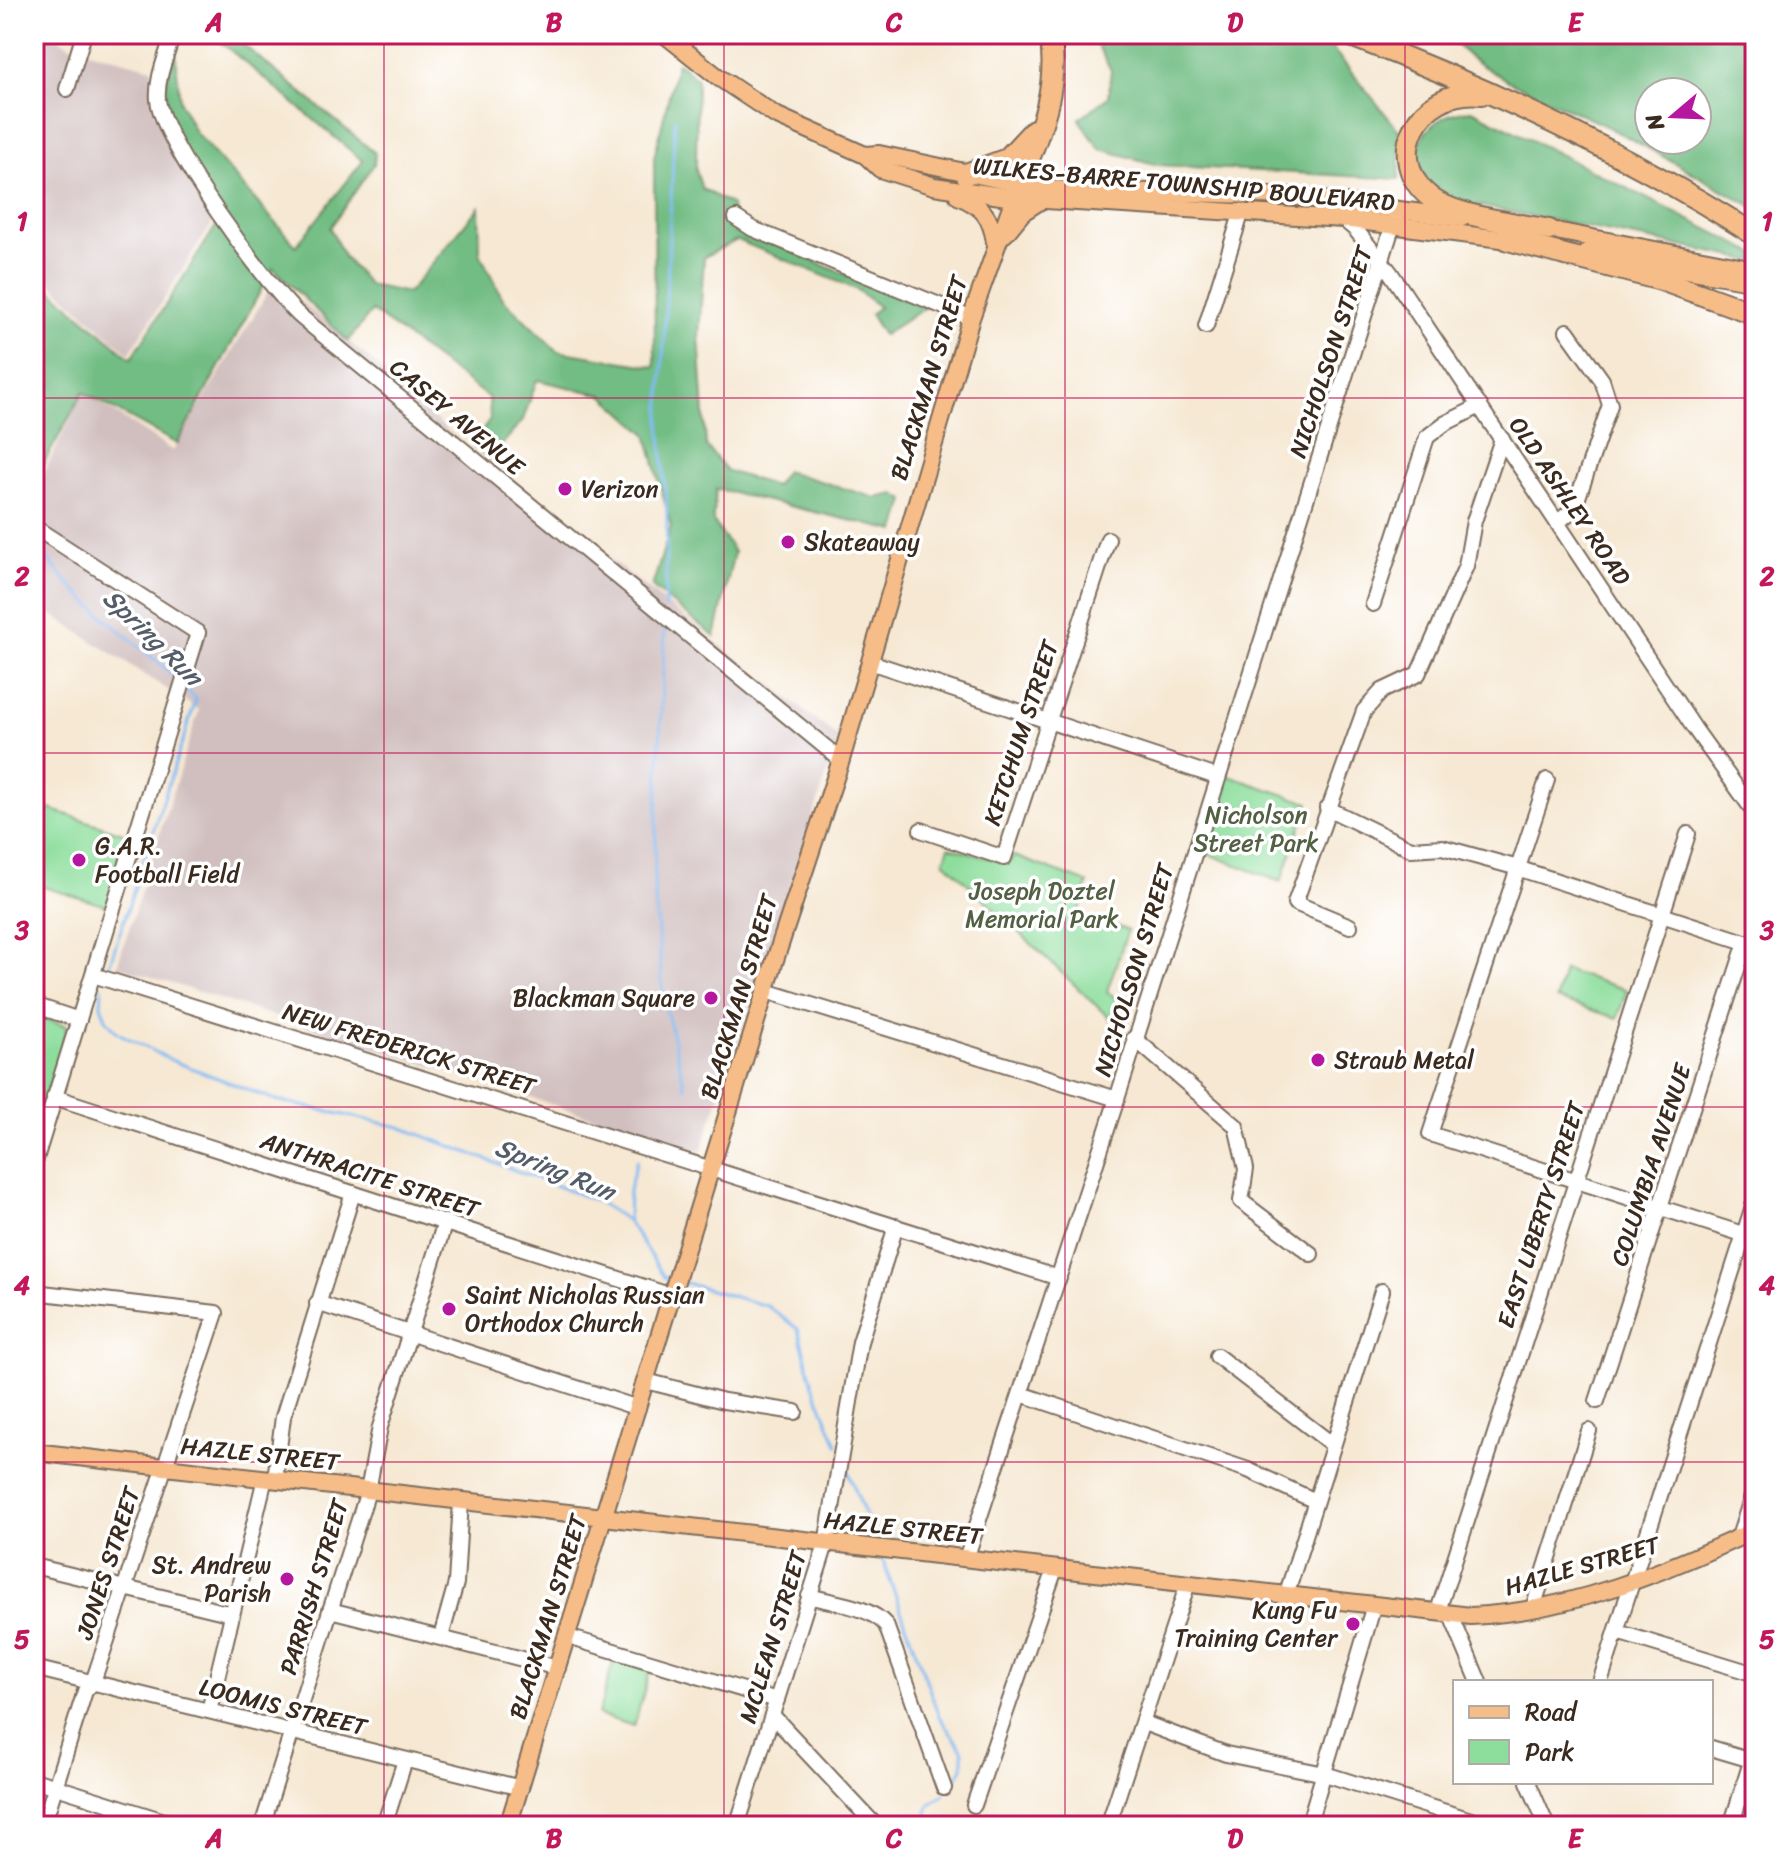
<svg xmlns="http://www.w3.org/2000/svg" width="1789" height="1860" font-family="Sriracha,sans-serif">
	<rect width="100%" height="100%" fill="#fff"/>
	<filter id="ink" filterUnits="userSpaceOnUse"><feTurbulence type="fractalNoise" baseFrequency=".0125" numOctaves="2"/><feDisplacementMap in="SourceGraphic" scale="16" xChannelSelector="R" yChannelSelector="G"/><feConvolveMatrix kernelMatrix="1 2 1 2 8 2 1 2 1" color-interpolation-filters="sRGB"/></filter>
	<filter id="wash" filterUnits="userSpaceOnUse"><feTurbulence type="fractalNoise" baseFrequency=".006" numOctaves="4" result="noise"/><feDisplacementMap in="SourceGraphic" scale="32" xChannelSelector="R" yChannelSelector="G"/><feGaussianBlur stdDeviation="1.8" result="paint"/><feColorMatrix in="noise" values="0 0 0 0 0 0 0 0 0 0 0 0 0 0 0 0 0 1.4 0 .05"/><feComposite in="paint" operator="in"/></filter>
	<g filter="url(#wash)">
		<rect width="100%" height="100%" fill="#f6e8d3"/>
		<!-- industrial -->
		<g fill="#d1bfbf">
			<path d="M34 34H50L73 47 152 68 155 114 213 222 129 354 34 268Z"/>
			<path d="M275 280 378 366 461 443 839 738 701 1152 117 966 199 710 34 603V494L83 392 173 451Z"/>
		</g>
		<!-- green -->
		<g fill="#8dde9d" stroke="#64845e" stroke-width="2">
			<path d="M1226 775 1309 803 1281 882 1203 852Z"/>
			<path d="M34 804 132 836 110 907 34 884Z"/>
			<path d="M949 847 1008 863 1014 856 1088 883 1078 915 1128 930 1107 991 1131 1012 1122 1030 944 861Z"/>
			<path d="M1564 970 1627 990 1617 1018 1556 999Z"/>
			<path d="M34 1015 67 1026 40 1116 34 1113Z"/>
			<path d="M614 1659 650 1670 634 1726 598 1715Z"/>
		</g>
		<!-- forest -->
		<g fill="#72bd84" stroke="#567451" stroke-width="2" fill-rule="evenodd">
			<path d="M211 34H230L375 153 374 164 330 228 344 257 369 285 408 293 479 207 480 254 503 299 557 351 655 367 654 158 677 62 697 79 696 170 702 189 731 204 732 223 815 262 926 307 883 335 870 314 879 307 856 289 737 240 704 257 699 336 706 446 727 471 775 486 786 471 876 498 895 494 905 500 896 531 716 489 713 521 734 552 715 637 652 587 671 526 647 434 603 395 537 380 523 420 489 460 473 445 490 419 489 398 372 311 348 341 273 268 177 444 83 392 34 481V275L131 359 218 223 167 115 164 89 175 48 180 102 195 132 296 246 363 161Z"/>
			<path d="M1091 34H1295L1332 48 1401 133 1399 179 1158 165 1100 149 1079 119 1108 97 1111 70Z"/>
			<path d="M1449 34H1711L1755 40V208C1707 181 1659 153 1610 128 1572 109 1467 71 1449 34ZM1649 92H1697V140H1649Z"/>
			<path d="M1472 110 1755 253V261L1451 200C1396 172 1414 114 1472 110Z"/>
		</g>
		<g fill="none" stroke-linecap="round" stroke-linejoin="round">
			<!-- stream -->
			<g stroke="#83bbf3" stroke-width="3">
				<path d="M34 535C55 585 136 641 177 679"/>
				<path d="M665 608 667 512 660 420 675 120"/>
				<path d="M665 624 654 884 663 996 685 1087"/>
				<path d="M110 963 196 700 185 688"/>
				<path d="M102 988 101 1005 106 1019 118 1033 173 1061 275 1100 400 1127 597 1201 628 1221 664 1277 671 1279"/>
				<path d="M628 1221 629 1190 637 1160"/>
				<path d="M682 1282 767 1306 798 1329 813 1385 837 1444"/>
				<path d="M846 1466 875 1540"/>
				<path d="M881 1555 939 1716 963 1751V1768L950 1790"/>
				<path d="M924 1826 929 1805 944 1794"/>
			</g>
		</g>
	</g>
	<g filter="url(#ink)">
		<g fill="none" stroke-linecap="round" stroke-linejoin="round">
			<defs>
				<g id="minor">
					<path d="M173 34C167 55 156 78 158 100 163 144 266 285 301 317L841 760"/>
					<path d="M67 89 84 34"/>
					<path d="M736 218 753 229 971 318"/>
					<path d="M1343 219 1355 229 1390 272 1694 728 1755 813"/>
					<path d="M1206 326 1242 211"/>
					<path d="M1558 522 1574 509 1610 405 1602 380 1567 331"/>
					<path d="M34 527 198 633 34 1165"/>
					<path d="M1373 604 1427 437 1444 424 1480 406"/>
					<path d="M870 662 1217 777"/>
					<path d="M1547 780 1430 1134 1755 1238"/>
					<path d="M1327 808 1411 849 1442 847 1511 866 1754 945"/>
					<path d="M921 830 1004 858 1108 539"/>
					<path d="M1350 926 1295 903 1364 711 1382 691 1418 674 1466 566 1474 521 1502 439"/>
					<path d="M93 975 1059 1278"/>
					<path d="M766 991 1117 1099"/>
					<path d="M34 1005 79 1020"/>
					<path d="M1134 1038 1236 1126 1246 1169 1241 1201 1311 1254"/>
					<path d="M54 1097 672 1296"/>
					<path d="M34 1292 216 1313 93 1682 85 1691 43 1826"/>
					<path d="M317 1303 638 1408"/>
					<path d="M1217 1356 1333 1445"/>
					<path d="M646 1381 724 1401 795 1412"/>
					<path d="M1021 1394 1248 1470 1313 1500"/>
					<path d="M1597 1401 1746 942"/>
					<path d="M275 1479 283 1417 353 1193"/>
					<path d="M1739 1537 1755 1487"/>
					<path d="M966 1559 1117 1099 1396 215"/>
					<path d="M34 1566 232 1614"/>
					<path d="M809 1596C833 1603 870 1606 886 1625L944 1788"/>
					<path d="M1286 1596 1382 1291"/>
					<path d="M1533 1608 1589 1431"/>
					<path d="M330 1610 558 1668"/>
					<path d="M1438 1611 1688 834"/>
					<path d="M1450 1613 1479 1682"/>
					<path d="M1617 1632 1755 1674"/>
					<path d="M441 1637 456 1583 461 1501"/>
					<path d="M568 1637 777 1700"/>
					<path d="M34 1668 521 1788"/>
					<path d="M1600 1682 1755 1200"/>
					<path d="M209 1711 265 1478"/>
					<path d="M772 1715 876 1826"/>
					<path d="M1144 1723 1226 1754 1325 1774 1490 1826"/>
					<path d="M1711 1748 1755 1761"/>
					<path d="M34 1780 180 1826"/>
					<path d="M1528 1782 1547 1826"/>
					<path d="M974 1805 1055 1569"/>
					<path d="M262 1826 368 1491 380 1427 445 1222"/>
					<path d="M384 1826 405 1760"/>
					<path d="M737 1826 826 1544 860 1342 896 1226"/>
					<path d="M1108 1826 1188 1583"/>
					<path d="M1308 1826 1374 1605"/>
					<path d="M1731 1826 1755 1749"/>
				</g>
				<g id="major">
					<path d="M664 34 718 77 775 115 865 155 880 169 934 186 1014 198 1343 219 1517 241"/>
					<path d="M865 155 879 154 1045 189 1289 196 1462 218"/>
					<path d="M958 196C982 206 991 216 995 242"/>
					<path d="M1540 228 1755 269"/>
					<path d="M1005 234 1023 212 1043 199"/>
					<path d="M1587 252 1755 282"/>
					<path d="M34 1452 1471 1616C1569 1612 1667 1571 1755 1530"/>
					<path d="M508 1826 775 960 841 760 971 318 1019 184"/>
				</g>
				<g id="highway">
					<path d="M1346 34C1488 88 1626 152 1755 235"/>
					<path d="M1482 94C1416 87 1382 160 1431 198 1455 217 1518 223 1549 230"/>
					<path d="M966 174 1007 159 1034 130"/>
					<path d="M1019 184C1039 134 1060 89 1050 34"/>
					<path d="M1508 240 1661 280 1755 314"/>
				</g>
			</defs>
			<!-- minor casing -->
			<use href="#minor" stroke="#7c6c5d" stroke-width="18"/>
			<!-- major casing -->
			<use href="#major" stroke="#7c6c5d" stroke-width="20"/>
			<!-- highway casing -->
			<use href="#highway" stroke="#7c6c5d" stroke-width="24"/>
			<!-- minor -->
			<use href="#minor" stroke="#fff" stroke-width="14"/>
			<!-- major -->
			<use href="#major" stroke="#f7bd88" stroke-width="16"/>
			<!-- highway -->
			<use href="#highway" stroke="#f7bd88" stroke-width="20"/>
		</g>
	</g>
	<!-- grid -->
	<path fill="none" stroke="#c2185b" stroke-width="2" stroke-opacity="0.55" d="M384 34V1826M724 34V1826M1065 34V1826M1405 34V1826M34 398H1755M34 753H1755M34 1107H1755M34 1462H1755"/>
	<!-- markers -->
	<g fill="#b5179e" stroke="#fff" stroke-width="3">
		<circle cx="565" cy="489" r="8"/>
		<circle cx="788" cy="542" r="8"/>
		<circle cx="79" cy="860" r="8"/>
		<circle cx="711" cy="998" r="8"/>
		<circle cx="1318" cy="1060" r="8"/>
		<circle cx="449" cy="1309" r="8"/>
		<circle cx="287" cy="1579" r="8"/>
		<circle cx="1353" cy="1624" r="8"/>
	</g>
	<g text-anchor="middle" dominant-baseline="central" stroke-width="7" stroke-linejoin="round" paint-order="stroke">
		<!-- street labels -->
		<g font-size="24" fill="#3b2a1e" stroke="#fff">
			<text transform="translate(1184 184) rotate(5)">WILKES-BARRE TOWNSHIP BOULEVARD</text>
			<text transform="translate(1331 352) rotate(-72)">NICHOLSON STREET</text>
			<text transform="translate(929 378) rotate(-73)">BLACKMAN STREET</text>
			<text transform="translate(457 417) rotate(40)">CASEY AVENUE</text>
			<text transform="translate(1570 501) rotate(56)">OLD ASHLEY ROAD</text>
			<text transform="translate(1021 733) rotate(-72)">KETCHUM STREET</text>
			<text transform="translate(1134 970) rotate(-73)">NICHOLSON STREET</text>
			<text transform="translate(739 997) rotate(-73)">BLACKMAN STREET</text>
			<text transform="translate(409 1049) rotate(17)">NEW FREDERICK STREET</text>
			<text transform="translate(1651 1165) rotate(-72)">COLUMBIA AVENUE</text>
			<text transform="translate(370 1175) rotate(18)">ANTHRACITE STREET</text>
			<text transform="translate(1541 1215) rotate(-72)">EAST LIBERTY STREET</text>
			<text transform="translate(260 1454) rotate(6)">HAZLE STREET</text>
			<text transform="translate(903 1528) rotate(6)">HAZLE STREET</text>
			<text transform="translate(108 1563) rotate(-72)">JONES STREET</text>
			<text transform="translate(1582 1566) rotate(-16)">HAZLE STREET</text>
			<text transform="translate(314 1587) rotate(-73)">PARRISH STREET</text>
			<text transform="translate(548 1617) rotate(-73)">BLACKMAN STREET</text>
			<text transform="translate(773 1637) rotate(-73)">MCLEAN STREET</text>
			<text transform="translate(283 1707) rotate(14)">LOOMIS STREET</text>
		</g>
		<!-- poi labels -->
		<g font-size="24" fill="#3b2a1e" stroke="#fff" text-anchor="start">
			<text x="581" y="489">Verizon</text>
			<text x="804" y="542">Skateaway</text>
			<text x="95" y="846">G.A.R.<tspan x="95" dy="28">Football Field</tspan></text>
			<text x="695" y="998" text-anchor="end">Blackman Square</text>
			<text x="1334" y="1060">Straub Metal</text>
			<text x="465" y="1295">Saint Nicholas Russian<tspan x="465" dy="28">Orthodox Church</tspan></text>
			<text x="271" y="1565" text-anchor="end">St. Andrew<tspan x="271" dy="28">Parish</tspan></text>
			<text x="1337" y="1610" text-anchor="end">Kung Fu<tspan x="1337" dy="28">Training Center</tspan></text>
		</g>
		<!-- park labels -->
		<g font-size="24" fill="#546044" stroke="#fff">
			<text x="1256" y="815">Nicholson<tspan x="1256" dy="28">Street Park</tspan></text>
			<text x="1042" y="891">Joseph Doztel<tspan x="1042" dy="28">Memorial Park</tspan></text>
		</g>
		<!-- water labels -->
		<g font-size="26" font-style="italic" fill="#545d69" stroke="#fff">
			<text transform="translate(153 637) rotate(44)">Spring Run</text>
			<text transform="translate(555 1169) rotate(22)">Spring Run</text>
		</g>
	</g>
	<!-- margin -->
	<rect width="1789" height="1860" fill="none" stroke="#fff" stroke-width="88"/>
	<!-- legend -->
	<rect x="1453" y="1680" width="260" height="104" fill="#ffffff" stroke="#b1aaa5" stroke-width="2"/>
	<rect x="1469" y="1706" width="40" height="12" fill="#f7bd88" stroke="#b1aaa5" stroke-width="2"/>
	<text x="1525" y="1720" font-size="24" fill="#3b2a1e">Road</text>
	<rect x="1469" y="1740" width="40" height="24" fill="#8dde9d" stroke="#b1aaa5" stroke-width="2"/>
	<text x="1525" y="1760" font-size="24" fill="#3b2a1e">Park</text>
	<!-- north arrow -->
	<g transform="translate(1673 116) rotate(251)"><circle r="38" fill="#ffffff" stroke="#b1aaa5" stroke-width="2"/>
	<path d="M0-6L14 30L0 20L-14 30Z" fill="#b5179e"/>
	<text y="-12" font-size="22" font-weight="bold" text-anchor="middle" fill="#3b2a1e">N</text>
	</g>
	<rect x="44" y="44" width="1701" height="1772" fill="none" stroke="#c2185b" stroke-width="3"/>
	<g font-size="26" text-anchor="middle" font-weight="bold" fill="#c2185b">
		<text x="214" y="31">A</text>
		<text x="554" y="31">B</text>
		<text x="894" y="31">C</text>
		<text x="1235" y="31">D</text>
		<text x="1575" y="31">E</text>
		<text x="22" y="230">1</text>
		<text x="1767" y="230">1</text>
		<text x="22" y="585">2</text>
		<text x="1767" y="585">2</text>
		<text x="22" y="939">3</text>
		<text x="1767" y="939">3</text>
		<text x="22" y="1294">4</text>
		<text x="1767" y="1294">4</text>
		<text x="22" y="1648">5</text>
		<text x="1767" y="1648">5</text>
		<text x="214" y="1847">A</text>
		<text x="554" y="1847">B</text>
		<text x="894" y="1847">C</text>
		<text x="1235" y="1847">D</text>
		<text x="1575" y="1847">E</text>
	</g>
</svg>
